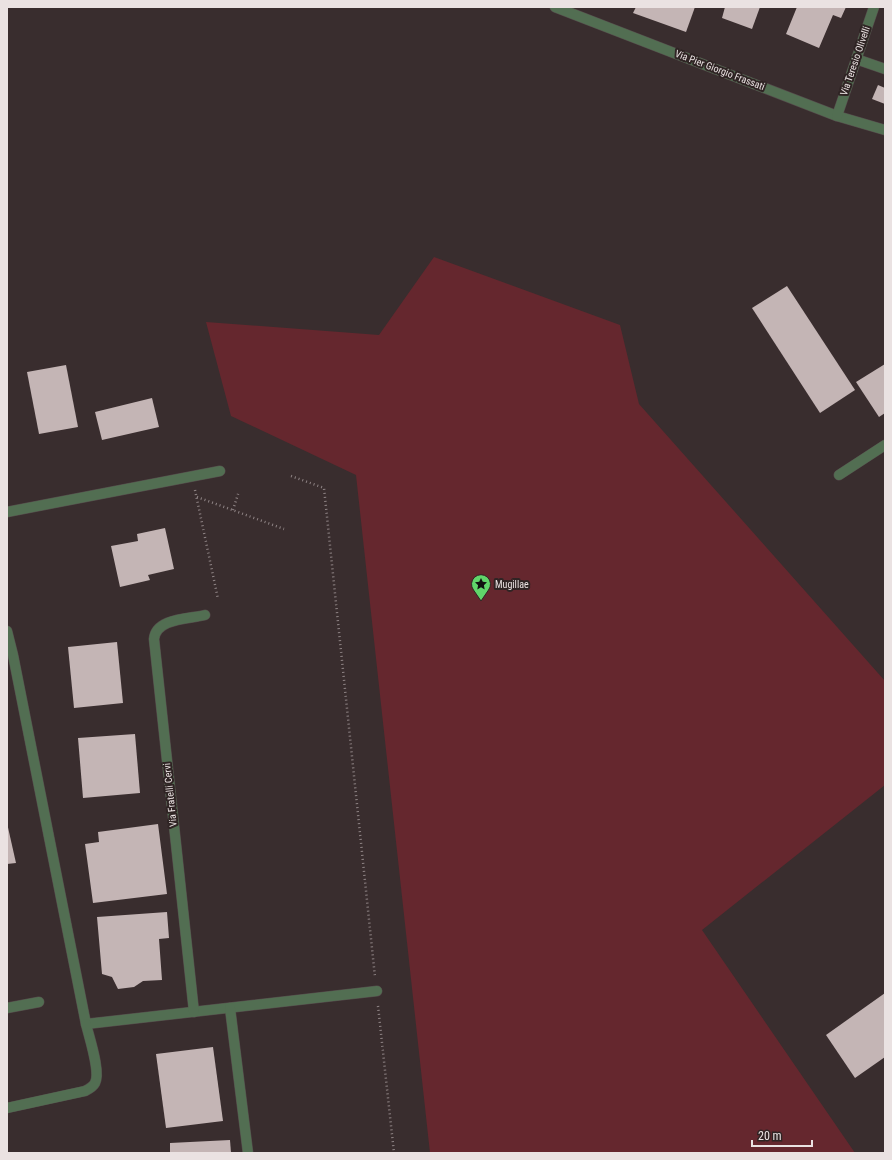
<svg xmlns="http://www.w3.org/2000/svg" width="892" height="1160" font-family="'Roboto Condensed',sans-serif">
	<rect width="100%" height="100%" fill="#392d2e"/>
	<!-- green -->
	<path fill="#65272e" d="M434 257 620 325 639 404 885 681V785L702 930 855 1153H430L356 475 231 416 206 322 379 335Z"/>
	<!-- building -->
	<g fill="#c4b5b5">
		<path d="M636 7H695L686 32 633 13Z"/>
		<path d="M725 7H760L752 29 722 18Z"/>
		<path d="M797 7H846L841 18 833 15 819 48 786 34Z"/>
		<path d="M878 85 885 88V104L872 99Z"/>
		<path d="M787 286 855 390 820 413 752 308Z"/>
		<path d="M885 364V413L879 417 856 382Z"/>
		<path d="M66 365 78 427 39 434 27 372Z"/>
		<path d="M152 398 159 427 102 440 95 412Z"/>
		<path d="M165 528 174 569 148 575 150 580 120 587 111 546 138 541 137 534Z"/>
		<path d="M117 642 123 703 74 708 68 647Z"/>
		<path d="M135 734 140 793 83 798 78 738Z"/>
		<path d="M7 823 16 863 7 864Z"/>
		<path d="M158 824 167 894 93 903 85 844 99 842 98 832Z"/>
		<path d="M167 912 169 938 159 939 162 980 143 981 134 987 118 989 112 977 102 974 97 917Z"/>
		<path d="M885 993V1057L855 1078 826 1035Z"/>
		<path d="M213 1047 223 1121 166 1128 156 1054Z"/>
		<path d="M230 1140 231 1153H170V1143Z"/>
	</g>
	<g fill="none" stroke-linecap="round" stroke-linejoin="round">
		<defs>
			<path id="lane" d="M839 475 885 445"/>
			<g id="street">
				<path d="M555 7 837 116 885 130"/>
				<path d="M856 59 885 69"/>
				<path d="M837 116 874 7"/>
				<path d="M7 512 220 471"/>
				<path d="M7 631 13 655 86 1024 377 991"/>
				<path d="M7 1008 39 1002"/>
				<path d="M230 1008 248 1153"/>
				<path d="M194 1012 154 639C156 618 189 619 205 615"/>
				<path d="M7 1108 85 1091C89 1089 93 1087 95 1083 101 1072 89 1037 86 1024"/>
			</g>
		</defs>
		<!-- lane casing -->
		<use href="#lane" stroke="#554a4b" stroke-width="11"/>
		<!-- street casing -->
		<use href="#street" stroke="#554a4b" stroke-width="11"/>
		<!-- path -->
		<g stroke="#8f8485" stroke-width="2.5" stroke-dasharray="1 3" stroke-linecap="butt">
			<path d="M291 476 324 488 375 977"/>
			<path d="M195 490 218 599"/>
			<path d="M197 497 284 529"/>
			<path d="M233 510 239 491"/>
			<path d="M378 1006 394 1153"/>
		</g>
		<!-- lane -->
		<use href="#lane" stroke="#526e52" stroke-width="10"/>
		<!-- street -->
		<use href="#street" stroke="#526e52" stroke-width="10"/>
	</g>
	<!-- icons -->
	<defs>
		<symbol id="sight-pin" viewBox="-11 -11 22 30"><path d="M0 17L-7.5 6A9.5 9.5 0 1 1 7.5 6Z" fill="#60d56a" stroke="#2f2424"/><path d="M0-6L1.8-2.2L6-1.7L2.9 1.2L3.7 5.4L0 3.3L-3.7 5.4L-2.9 1.2L-6-1.7L-1.8-2.2Z" fill="#111"/></symbol>
	</defs>
	<g fill-rule="evenodd">
		<use href="#sight-pin" x="470" y="573" width="22" height="30"/>
	</g>
	<g text-anchor="middle" dominant-baseline="central" stroke-width="4" stroke-linejoin="round" paint-order="stroke">
		<!-- street labels -->
		<g font-size="10" fill="#eae2e2" stroke="#2f2424">
			<text transform="translate(855 61) rotate(-71)">Via Teresio Olivelli</text>
			<text transform="translate(720 70) rotate(21)">Via Pier Giorgio Frassati</text>
			<text transform="translate(170 795) rotate(-96)">Via Fratelli Cervi</text>
		</g>
		<!-- poi labels -->
		<g font-size="10" fill="#eae2e2" stroke="#2f2424" text-anchor="start">
			<text x="495" y="584">Mugillae</text>
		</g>
	</g>
	<!-- border -->
	<rect width="892" height="1160" fill="none" stroke="#eae2e2" stroke-width="16"/>
	<!-- scale -->
	<path d="M752 1140v6h60v-6" fill="none" stroke="#eae2e2" stroke-width="2"/>
	<text x="758" y="1140" font-size="12" fill="#eae2e2" stroke="#2f2424" stroke-width="3" paint-order="stroke">20 m</text>
</svg>
